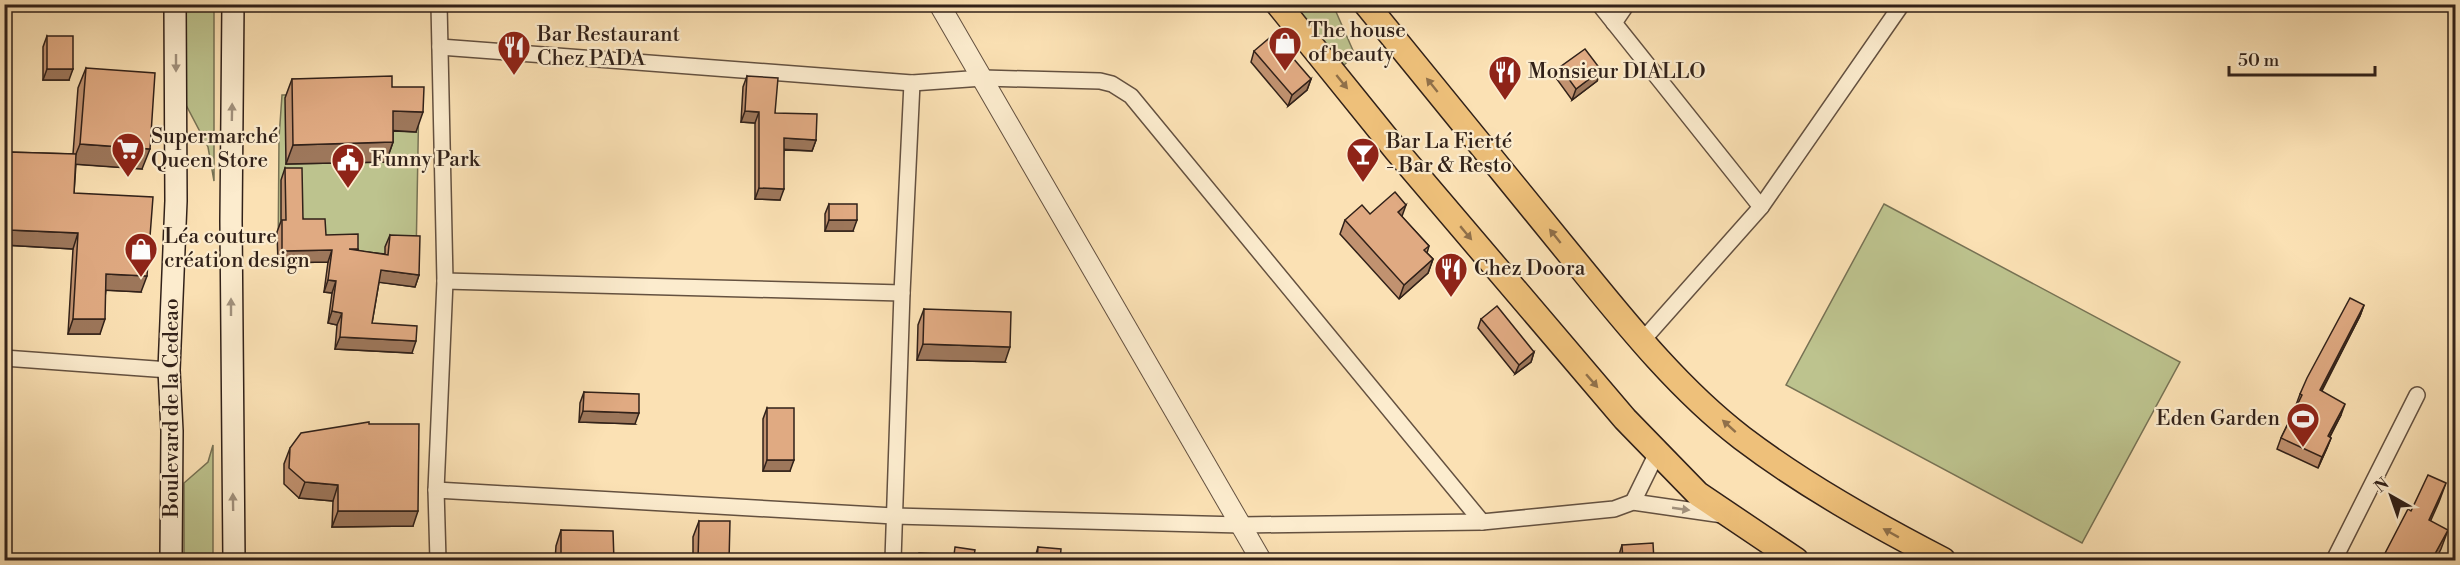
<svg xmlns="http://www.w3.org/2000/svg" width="2460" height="565" font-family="'Libre Bodoni',serif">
	<rect width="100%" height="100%" fill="#fbe1b4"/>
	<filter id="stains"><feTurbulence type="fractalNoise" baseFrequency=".00333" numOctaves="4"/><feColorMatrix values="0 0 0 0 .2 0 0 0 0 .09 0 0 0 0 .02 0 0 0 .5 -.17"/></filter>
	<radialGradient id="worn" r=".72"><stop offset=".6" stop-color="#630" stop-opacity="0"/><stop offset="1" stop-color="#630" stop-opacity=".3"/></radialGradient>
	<!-- green -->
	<g fill="#bdc38e" stroke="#777254" stroke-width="1.5">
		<path d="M184 5H214V181L208 147 185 103Z"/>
		<path d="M1292 5H1333L1355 55 1344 65Z"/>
		<path d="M419 94 416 260 278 263 279 138 282 95Z"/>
		<path d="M1884 204 2180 362 2082 543 1786 385Z"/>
		<path d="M213 445V560H184V483L208 462Z"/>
	</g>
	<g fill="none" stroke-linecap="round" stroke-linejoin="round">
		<defs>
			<g id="minor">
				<path d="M1599 4 1761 207"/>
				<path d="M1614 23 1627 4"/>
				<path d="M440 47 912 83 983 78 1100 81 1112 84 1131 96 1482 522"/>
				<path d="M445 281 902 293"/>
				<path d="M1642 341 1761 207 1902 4"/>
				<path d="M4 358 169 370"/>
				<path d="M436 490 894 516 1241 525 1482 522 1614 509 1633 502 1723 515"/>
				<path d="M1633 502 1657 453"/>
				<path d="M438 560 436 490 445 281 439 4"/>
				<path d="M893 560 902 293 912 83"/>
				<path d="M2334 560 2417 395"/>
			</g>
			<path id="tertiary" d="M939 4 1261 560"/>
			<g id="secondary">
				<path d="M233 4 231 221 234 560"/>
				<path d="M171 560 172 431 169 370 176 201 175 4"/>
			</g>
			<g id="primary">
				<path d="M1278 4 1396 150 1625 419 1698 494 1796 560"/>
				<path d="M1366 4C1432 85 1498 166 1563 246 1618 313 1673 385 1742 438 1804 485 1874 524 1943 560"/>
			</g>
		</defs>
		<!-- minor casing -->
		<use href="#minor" stroke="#645140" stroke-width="18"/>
		<!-- tertiary casing -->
		<use href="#tertiary" stroke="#645140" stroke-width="22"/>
		<!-- secondary casing -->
		<use href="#secondary" stroke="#312119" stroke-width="24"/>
		<!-- primary casing -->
		<use href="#primary" stroke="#312119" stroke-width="27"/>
		<!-- minor -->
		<use href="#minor" stroke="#fcecce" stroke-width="15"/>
		<!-- tertiary -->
		<use href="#tertiary" stroke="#fcecce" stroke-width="20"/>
		<!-- secondary -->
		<use href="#secondary" stroke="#fcecce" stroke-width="21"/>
		<!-- primary -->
		<use href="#primary" stroke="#eec07a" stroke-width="24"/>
	</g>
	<!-- wall -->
	<g fill="#c19270" stroke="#312119" stroke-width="1.5">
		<path d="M47 36 69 80H43V47Z"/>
		<path d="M1254 51 1311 79 1307 90 1288 106 1251 62Z"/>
		<path d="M1560 67 1597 81 1572 100 1556 78Z"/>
		<path d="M86 68 142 169 76 164 74 193 141 292 106 290 100 334H68L73 249 4 245 6 205H4V158L7 152 73 154 78 88Z"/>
		<path d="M747 76 775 113 816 140 812 151 784 150 780 200 755 199V123L741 122 743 87Z"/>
		<path d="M292 79 392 87 416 132 393 131V142L386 162 286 164 285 98Z"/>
		<path d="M285 168 303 219 326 235 358 249V251L385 254V247L390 235 419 275 415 287 379 282 372 323 412 353 335 349 337 325 328 323 332 293 324 292 328 262 278 263 277 232 281 221V180Z"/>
		<path d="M829 204 853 231H825V214Z"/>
		<path d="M1370 214 1402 217 1429 246 1427 253 1433 259 1428 273 1399 299 1340 234 1345 220Z"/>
		<path d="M2364 305 2360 316 2322 391 2341 415 2330 437 2331 438 2327 448 2318 468 2277 449 2281 438 2297 405H2296L2300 394Z"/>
		<path d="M924 309 1005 362 917 360 918 325Z"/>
		<path d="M1481 319 1534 352 1531 362 1515 374 1478 328Z"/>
		<path d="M584 392 635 424 579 422 580 403Z"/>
		<path d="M767 408 790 471H763V419Z"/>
		<path d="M369 424 413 526 332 527 333 501 299 498 284 484V464L290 448Z"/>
		<path d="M699 521 729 561H693V537Z"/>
		<path d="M561 530 614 561H555L556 546Z"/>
		<path d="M1622 545 1654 561H1617Z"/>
		<path d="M1038 547 1060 561H1034Z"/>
	</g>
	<!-- shaded-wall -->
	<g fill="#9d775b" stroke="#312119" stroke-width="1.5">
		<path d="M554 4H600L598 9 552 10Z"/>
		<path d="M47 69H73L69 80H43Z"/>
		<path d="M1601 70 1597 81 1572 100 1576 89Z"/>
		<path d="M1311 79 1307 90 1288 106 1292 95Z"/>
		<path d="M393 111 423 112 416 132 386 130Z"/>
		<path d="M745 111 759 112 755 123 741 122Z"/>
		<path d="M784 138 816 140 812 151 780 149Z"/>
		<path d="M393 142 386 162 286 164 293 145Z"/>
		<path d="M80 144 150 149 142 169 72 164Z"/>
		<path d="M759 188 784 189 780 200 755 199Z"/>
		<path d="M5 190H11L6 205H4Z"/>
		<path d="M1406 205 1401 219 1398 212Z"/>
		<path d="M829 220H857L853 231H825Z"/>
		<path d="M9 230 78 233 73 249 4 245Z"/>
		<path d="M332 250 328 262 278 263 282 251Z"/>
		<path d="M1433 259 1428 273 1399 299 1404 285Z"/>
		<path d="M381 270 419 275 415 287 376 282Z"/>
		<path d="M106 274 147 276 141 292 101 290Z"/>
		<path d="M328 280 336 281 332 293 324 292Z"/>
		<path d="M2364 305 2360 316 2316 401 2320 390Z"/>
		<path d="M332 311 342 313 337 325 328 323Z"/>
		<path d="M73 319H105L100 334H68Z"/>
		<path d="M340 337 416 341 412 353 335 349Z"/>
		<path d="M923 344 1010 347 1005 362 917 360Z"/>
		<path d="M1534 352 1531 362 1515 374 1519 365Z"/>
		<path d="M2345 404 2341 415 2324 447 2328 436Z"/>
		<path d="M583 411 639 413 635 424 579 422Z"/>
		<path d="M2331 438 2327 448 2318 468 2322 457Z"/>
		<path d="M767 460H794L790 471H763Z"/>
		<path d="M305 482 338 485 333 501 299 498Z"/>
		<path d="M2446 483 2439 502 2422 540 2429 520Z"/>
		<path d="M338 511H418L413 526 332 527Z"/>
		<path d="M2448 530 2441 549 2435 561H2431Z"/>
	</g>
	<!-- building -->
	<g fill="#e0aa82" stroke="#312119" stroke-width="1.5">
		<path d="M1273 35 1311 79 1292 95 1254 51Z"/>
		<rect x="47" y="36" width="26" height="33"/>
		<path d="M1585 49 1601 70 1576 89 1560 67Z"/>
		<path d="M86 68 155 73 150 149 80 144Z"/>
		<path d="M392 76V87H424L423 112 393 111V142L293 145 292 79Z"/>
		<path d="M747 76 778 78 775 113 817 114 816 140 784 138V189L759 188V112L745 111Z"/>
		<path d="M7 152 76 154 74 193 153 197 147 276 106 274 105 319H73L78 233 9 230 11 190H5Z"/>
		<path d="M285 168H302L303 219H325L326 235 358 234V249H349L388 255 390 235 420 236 419 275 381 270 372 323 417 326 416 341 340 337 342 313 332 311 336 281 328 280 332 250 282 251V220H286Z"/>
		<path d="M1395 192 1406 205 1398 212 1429 246 1424 250 1433 259 1404 285 1345 220 1362 205 1370 214Z"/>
		<rect x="829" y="204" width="28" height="16"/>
		<path d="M2350 298 2364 305 2320 390 2345 404 2328 436 2331 438 2322 457 2281 438 2302 395 2300 394 2307 378Z"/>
		<path d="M1497 306 1534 352 1519 365 1481 319Z"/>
		<path d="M924 309 1011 312 1010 347 923 344Z"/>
		<path d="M584 392 639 394V413L583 411Z"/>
		<rect x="767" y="408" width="27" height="52"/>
		<path d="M369 422V424H419L418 511H338V485L305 482 289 468 290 448 301 433Z"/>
		<path d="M2428 475 2446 483 2429 520 2448 530 2431 561H2381L2408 509 2411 511Z"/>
		<path d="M699 521H730L729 561H698Z"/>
		<path d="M561 530 613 531 614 561H561Z"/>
		<path d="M1653 543 1654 561H1623L1622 545Z"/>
		<path d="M955 547 975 550 973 561H918L919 553 954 555Z"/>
		<path d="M1038 547 1061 549 1060 561H1037Z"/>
		<path d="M1351 558 1372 560V561H1350Z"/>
	</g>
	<!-- one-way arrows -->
	<defs><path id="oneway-solid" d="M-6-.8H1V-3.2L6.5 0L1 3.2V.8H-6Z" transform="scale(1.5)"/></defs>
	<g fill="#a1917d">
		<use href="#oneway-solid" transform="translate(176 63) rotate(90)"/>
		<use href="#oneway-solid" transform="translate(232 112) rotate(-89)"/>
		<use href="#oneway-solid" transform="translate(231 307) rotate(-90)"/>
		<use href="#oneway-solid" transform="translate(233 502) rotate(-91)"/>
		<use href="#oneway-solid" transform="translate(1681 509) rotate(8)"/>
	</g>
	<g fill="#90704a">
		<use href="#oneway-solid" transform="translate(1342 82) rotate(51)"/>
		<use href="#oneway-solid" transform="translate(1432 85) rotate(-129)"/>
		<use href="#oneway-solid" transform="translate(1466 233) rotate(50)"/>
		<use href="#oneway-solid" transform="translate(1555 236) rotate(-129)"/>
		<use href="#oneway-solid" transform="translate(1592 381) rotate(49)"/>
		<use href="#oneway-solid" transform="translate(1729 426) rotate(-138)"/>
		<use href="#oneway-solid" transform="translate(1891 533) rotate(-151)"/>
	</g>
	<!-- icons -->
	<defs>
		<symbol id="shop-pin" viewBox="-11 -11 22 30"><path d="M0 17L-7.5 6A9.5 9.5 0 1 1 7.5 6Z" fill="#8f2418" stroke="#fcecce"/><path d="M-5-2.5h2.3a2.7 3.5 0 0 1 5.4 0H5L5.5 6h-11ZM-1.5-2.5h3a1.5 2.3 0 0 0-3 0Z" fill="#fff"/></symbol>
		<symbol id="restaurant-pin" viewBox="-11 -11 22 30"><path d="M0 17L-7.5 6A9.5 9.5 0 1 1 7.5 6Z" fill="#8f2418" stroke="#fcecce"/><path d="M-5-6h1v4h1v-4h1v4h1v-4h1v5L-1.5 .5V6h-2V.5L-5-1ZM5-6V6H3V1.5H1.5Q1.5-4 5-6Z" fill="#fff"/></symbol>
		<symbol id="supermarket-pin" viewBox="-11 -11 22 30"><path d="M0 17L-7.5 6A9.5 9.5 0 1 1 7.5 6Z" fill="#8f2418" stroke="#fcecce"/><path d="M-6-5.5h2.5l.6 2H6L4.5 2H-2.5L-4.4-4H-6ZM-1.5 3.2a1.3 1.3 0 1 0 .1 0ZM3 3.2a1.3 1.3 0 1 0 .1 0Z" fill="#fff"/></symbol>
		<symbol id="bar-pin" viewBox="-11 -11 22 30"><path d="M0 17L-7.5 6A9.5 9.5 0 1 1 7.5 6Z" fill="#8f2418" stroke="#fcecce"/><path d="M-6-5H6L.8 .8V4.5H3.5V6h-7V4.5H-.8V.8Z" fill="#fff"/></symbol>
		<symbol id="civic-pin" viewBox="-11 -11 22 30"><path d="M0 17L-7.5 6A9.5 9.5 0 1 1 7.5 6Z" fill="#8f2418" stroke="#fcecce"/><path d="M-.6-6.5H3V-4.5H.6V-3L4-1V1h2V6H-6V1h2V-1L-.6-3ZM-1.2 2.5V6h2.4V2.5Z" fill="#fff"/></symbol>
		<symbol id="stadium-pin" viewBox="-11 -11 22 30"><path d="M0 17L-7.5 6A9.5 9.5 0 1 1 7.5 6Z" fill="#8f2418" stroke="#fcecce"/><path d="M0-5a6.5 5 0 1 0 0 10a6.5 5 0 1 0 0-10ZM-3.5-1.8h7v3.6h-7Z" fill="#fff"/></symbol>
	</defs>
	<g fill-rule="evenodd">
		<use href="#shop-pin" x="1266" y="24" width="38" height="52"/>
		<use href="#restaurant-pin" x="495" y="28" width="38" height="52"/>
		<use href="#restaurant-pin" x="1486" y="53" width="38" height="52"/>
		<use href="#supermarket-pin" x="109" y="130" width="38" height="52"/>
		<use href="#bar-pin" x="1344" y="135" width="38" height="52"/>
		<use href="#civic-pin" x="329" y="141" width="38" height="52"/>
		<use href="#shop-pin" x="122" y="230" width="38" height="52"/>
		<use href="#restaurant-pin" x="1432" y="250" width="38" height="52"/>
		<use href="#stadium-pin" x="2284" y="400" width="38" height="52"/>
	</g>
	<g text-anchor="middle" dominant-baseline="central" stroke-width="4.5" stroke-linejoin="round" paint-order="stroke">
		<!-- poi labels -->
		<g font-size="21" fill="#312119" stroke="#fcecce" text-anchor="start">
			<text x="1308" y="31">The house<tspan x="1308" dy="24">of beauty</tspan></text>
			<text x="537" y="35">Bar Restaurant<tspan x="537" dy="24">Chez PADA</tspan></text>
			<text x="1528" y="72">Monsieur DIALLO</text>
			<text x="151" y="137">Supermarché<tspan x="151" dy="24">Queen Store</tspan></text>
			<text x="1386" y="142">Bar La Fierté<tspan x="1386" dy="24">- Bar &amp; Resto</tspan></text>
			<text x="371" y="160">Funny Park</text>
			<text x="164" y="237">Léa couture<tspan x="164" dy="24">création design</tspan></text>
			<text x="1474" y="269">Chez Doora</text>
			<text x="2280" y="419" text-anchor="end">Eden Garden</text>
		</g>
		<!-- street labels -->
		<g font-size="21" fill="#312119" stroke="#fcecce">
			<text transform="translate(172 408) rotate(-90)">Boulevard de la Cedeao</text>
		</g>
	</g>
	<!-- margin -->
	<rect width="2460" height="565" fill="none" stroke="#fbe1b4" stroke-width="24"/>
	<rect x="6" y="6" width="2448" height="553" fill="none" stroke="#312119" stroke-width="3"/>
	<rect x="12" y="12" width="2436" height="541" fill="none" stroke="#312119" stroke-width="1.5"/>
	<!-- north arrow -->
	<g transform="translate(2391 496) rotate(320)" stroke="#fcecce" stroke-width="4.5" paint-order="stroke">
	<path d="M0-4.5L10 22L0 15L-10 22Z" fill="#312119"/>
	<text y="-9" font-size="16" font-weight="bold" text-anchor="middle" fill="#312119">N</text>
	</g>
	<!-- scale -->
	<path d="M2229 66v9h146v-9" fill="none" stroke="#312119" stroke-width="3"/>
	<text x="2238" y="66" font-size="18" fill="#312119" stroke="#fcecce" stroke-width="4.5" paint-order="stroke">50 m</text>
	<rect width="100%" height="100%" filter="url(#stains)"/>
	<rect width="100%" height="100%" fill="url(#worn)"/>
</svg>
